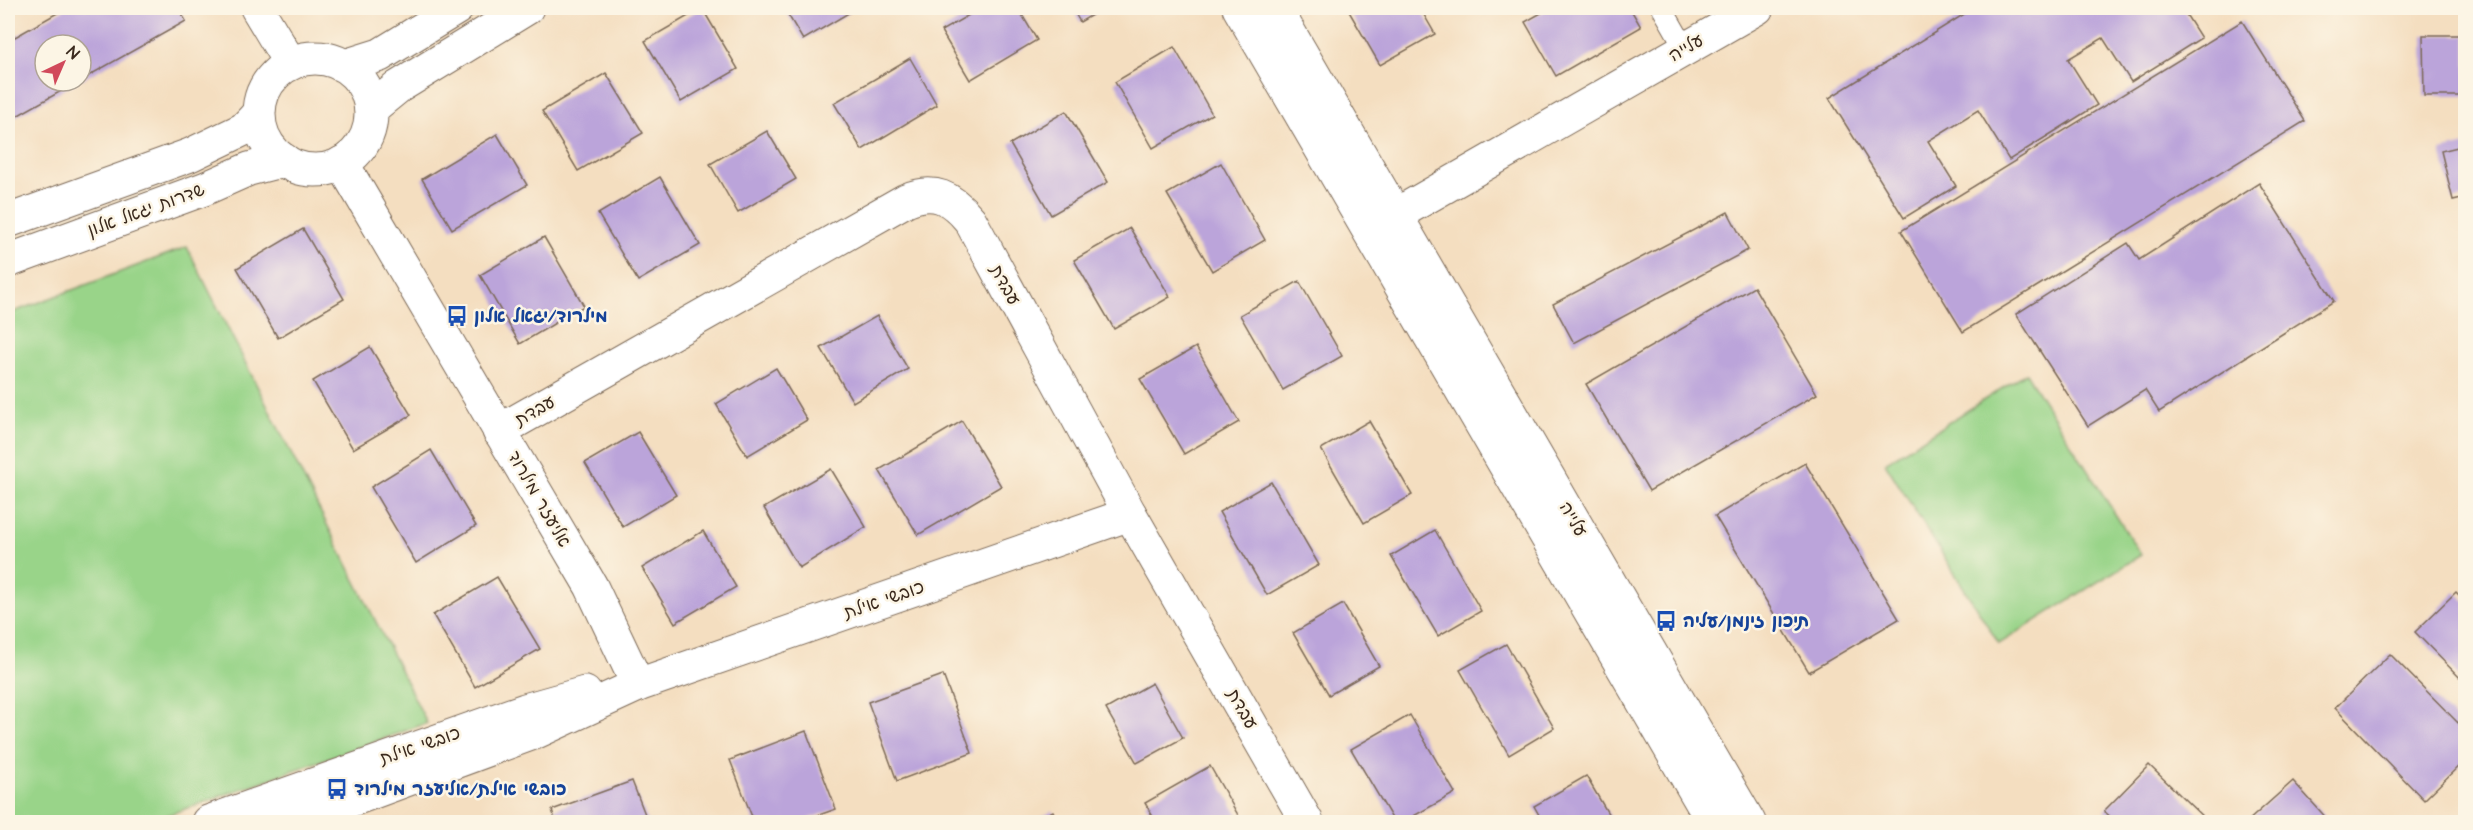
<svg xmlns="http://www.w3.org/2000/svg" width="2473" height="830" font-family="'Architects Daughter','Playpen Sans Hebrew',sans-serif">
	<rect width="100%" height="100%" fill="#fcf5e5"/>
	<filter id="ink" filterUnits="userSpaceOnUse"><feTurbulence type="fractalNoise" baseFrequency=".0167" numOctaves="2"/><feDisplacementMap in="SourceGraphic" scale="12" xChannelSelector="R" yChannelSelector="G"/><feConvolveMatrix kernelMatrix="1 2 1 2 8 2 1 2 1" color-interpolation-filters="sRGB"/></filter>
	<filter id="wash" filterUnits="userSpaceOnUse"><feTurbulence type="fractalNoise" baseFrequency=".008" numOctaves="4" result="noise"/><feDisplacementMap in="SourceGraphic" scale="24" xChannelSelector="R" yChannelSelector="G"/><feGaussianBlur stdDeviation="1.35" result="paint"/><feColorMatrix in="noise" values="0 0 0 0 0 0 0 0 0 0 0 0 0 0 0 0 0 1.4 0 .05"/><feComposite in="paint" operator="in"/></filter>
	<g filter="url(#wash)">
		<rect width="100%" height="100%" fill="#f4dec0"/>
		<!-- green -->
		<g fill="#99d489" stroke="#6a7f54" stroke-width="1.5">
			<path d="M187 247 427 723 148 822H8V314Z"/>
			<path d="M2026 373 2141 555 1999 644 1885 463Z"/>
		</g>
		<g id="blocks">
			<!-- building -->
			<g fill="#bba4da">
				<path d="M66 8H178L186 21 81 80V45H45V81H79L8 121V41Z"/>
				<path d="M702 8 738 69 681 102 645 41Z"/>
				<path d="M784 8H857L803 40Z"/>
				<path d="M981 8H1018L1037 40 970 80 941 31Z"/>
				<path d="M1072 8H1104L1080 22Z"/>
				<path d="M1347 8H1420L1435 34 1380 65Z"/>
				<path d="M1550 8H1630L1641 27 1556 76 1525 22Z"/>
				<path d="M1974 8H2182L2201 38 2131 82 2103 38 2068 59 2097 105 2009 160 1978 110 1928 141 1956 186 1904 218 1829 98Z"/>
				<path d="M2242 21 2305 121 1963 332 1901 231Z"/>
				<path d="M2423 35H2466V96H2424Z"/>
				<path d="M1174 47 1212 114 1153 148 1115 82Z"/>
				<path d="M910 58 937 105 862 150 834 103Z"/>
				<path d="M606 73 643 133 578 171 542 111Z"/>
				<path d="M1066 111 1108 182 1051 215 1010 144Z"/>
				<path d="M767 131 796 179 738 213 710 164Z"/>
				<path d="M497 134 527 185 452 229 422 179Z"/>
				<path d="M2466 145V197L2453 200 2441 151Z"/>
				<path d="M1221 163 1265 240 1212 271 1167 194Z"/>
				<path d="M660 177 700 245 638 281 598 214Z"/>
				<path d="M2259 183 2334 301 2159 412 2145 390 2088 426 2016 314 2128 243 2139 260Z"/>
				<path d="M1728 212 1748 250 1574 343 1553 304Z"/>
				<path d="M1130 228 1170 297 1114 329 1074 260Z"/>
				<path d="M303 229 344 299 278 338 237 268Z"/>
				<path d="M544 237 584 306 520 344 480 275Z"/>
				<path d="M1299 281 1342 356 1283 390 1240 315Z"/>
				<path d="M1754 287 1817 394 1649 491 1586 384Z"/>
				<path d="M877 316 908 369 853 402 821 348Z"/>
				<path d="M370 347 411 415 353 449 313 381Z"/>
				<path d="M1196 347 1239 422 1184 454 1140 379Z"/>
				<path d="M776 368 807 420 747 456 716 404Z"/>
				<path d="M962 421 1001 486 918 535 879 470Z"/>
				<path d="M1369 421 1412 495 1364 523 1321 449Z"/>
				<path d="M638 432 676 495 623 527 585 463Z"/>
				<path d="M431 450 476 526 416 563 371 487Z"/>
				<path d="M1805 463 1899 619 1809 672 1715 516Z"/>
				<path d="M831 469 866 527 799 568 764 508Z"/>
				<path d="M1271 482 1319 565 1267 595 1219 512Z"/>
				<path d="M1435 530 1481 611 1438 636 1391 556Z"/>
				<path d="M703 531 736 587 675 623 642 568Z"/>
				<path d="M497 577 540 649 475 687 433 615Z"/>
				<path d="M2456 592 2466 602V684L2415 632Z"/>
				<path d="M1343 604 1379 666 1329 695 1293 633Z"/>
				<path d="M1506 644 1554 728 1509 755 1460 670Z"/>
				<path d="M2390 654 2466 731V759L2424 800 2335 708Z"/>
				<path d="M943 675 972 753 897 781 868 702Z"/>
				<path d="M1152 683 1183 738 1137 763 1106 709Z"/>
				<path d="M1410 715 1455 793 1403 822H1394L1351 749Z"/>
				<path d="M806 731 836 809 799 822H754L730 760Z"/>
				<path d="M2149 765 2208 822H2116L2104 811Z"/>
				<path d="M1210 766 1242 822H1156L1145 803Z"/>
				<path d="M1586 776 1613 822H1543L1534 806Z"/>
				<path d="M632 781 648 822H556L552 810Z"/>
				<path d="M2293 781 2330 822H2247Z"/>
				<path d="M1053 811 1059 822H1032Z"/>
			</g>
		</g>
	</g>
	<g filter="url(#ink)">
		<use href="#blocks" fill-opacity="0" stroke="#7c6957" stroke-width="1.5"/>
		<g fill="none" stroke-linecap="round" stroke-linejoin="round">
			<defs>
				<path id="lane" d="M1662 8 1685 48"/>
				<g id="street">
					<path d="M257 8 290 63"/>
					<path d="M342 163 591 586 638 685"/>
					<path d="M1371 229 1757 8"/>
					<path d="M499 431 906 200C934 188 951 197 970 220L1130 514 1307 822"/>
					<path d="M208 822 525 710 585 693"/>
					<path d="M292 822 536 732 638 685 1130 514"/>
				</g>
				<g id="secondary">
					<path d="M1239 8 1713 822"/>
					<path d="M1275 8 1749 822"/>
					<circle cx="315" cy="114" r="56"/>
					<path d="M345 66 380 55 457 8"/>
					<path d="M371 109 398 87 527 8"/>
					<path d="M8 221 190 155 244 129 258 114"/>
					<path d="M8 261 204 189 249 169 284 160"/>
				</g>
			</defs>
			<!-- lane casing -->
			<use href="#lane" stroke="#7c6957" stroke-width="22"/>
			<!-- street casing -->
			<use href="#street" stroke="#7c6957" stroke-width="35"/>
			<!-- secondary casing -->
			<use href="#secondary" stroke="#7c6957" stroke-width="35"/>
			<!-- lane -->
			<use href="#lane" stroke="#fff" stroke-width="20"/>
			<!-- street -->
			<use href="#street" stroke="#fff" stroke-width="33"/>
			<!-- secondary -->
			<use href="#secondary" stroke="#fff" stroke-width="33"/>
		</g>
	</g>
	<!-- icons -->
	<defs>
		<symbol id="bus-bare" viewBox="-9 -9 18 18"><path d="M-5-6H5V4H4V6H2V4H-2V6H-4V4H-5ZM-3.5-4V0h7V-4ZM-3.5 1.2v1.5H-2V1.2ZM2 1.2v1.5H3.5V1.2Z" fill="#1a4fb4" stroke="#fcf5e5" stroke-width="2.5" paint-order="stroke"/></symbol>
	</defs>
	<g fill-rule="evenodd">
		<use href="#bus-bare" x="442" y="301" width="30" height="30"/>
		<use href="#bus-bare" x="1651" y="606" width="30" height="30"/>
		<use href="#bus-bare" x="322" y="774" width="30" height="30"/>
	</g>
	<g text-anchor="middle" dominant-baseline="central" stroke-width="5" stroke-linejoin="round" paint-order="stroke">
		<!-- street labels -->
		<g font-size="18" fill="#3b2a1e" stroke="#fcf5e5">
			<text transform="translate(1686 48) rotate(-30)">עלייה</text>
			<text transform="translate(146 210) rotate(-20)">שדרות יגאל אלון</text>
			<text transform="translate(1005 285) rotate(61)">עבדת</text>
			<text transform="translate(535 411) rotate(-30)">עבדת</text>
			<text transform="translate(539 499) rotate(60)">אליעזר מילרוד</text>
			<text transform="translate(1573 519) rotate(60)">עלייה</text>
			<text transform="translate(884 600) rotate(-19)">כובשי אילת</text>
			<text transform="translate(1242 709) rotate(60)">עבדת</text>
			<text transform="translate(420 746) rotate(-19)">כובשי אילת</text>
		</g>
		<!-- transit labels -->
		<g font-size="18" font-weight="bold" fill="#164399" stroke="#fcf5e5" text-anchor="start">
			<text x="474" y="316">מילרוד/יגאל אלון</text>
			<text x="1683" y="621">תיכון זינמן/עליה</text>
			<text x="354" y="789">כובשי אילת/אליעזר מילרוד</text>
		</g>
	</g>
	<!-- margin -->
	<rect width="2473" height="830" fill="none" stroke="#fcf5e5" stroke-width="30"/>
	<!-- north arrow -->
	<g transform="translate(63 63) rotate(44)"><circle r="28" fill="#fcf5e5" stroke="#afa495" stroke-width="1.5"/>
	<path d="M0-4.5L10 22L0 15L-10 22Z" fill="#d1495b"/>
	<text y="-9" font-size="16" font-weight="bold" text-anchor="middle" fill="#3b2a1e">N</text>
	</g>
</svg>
